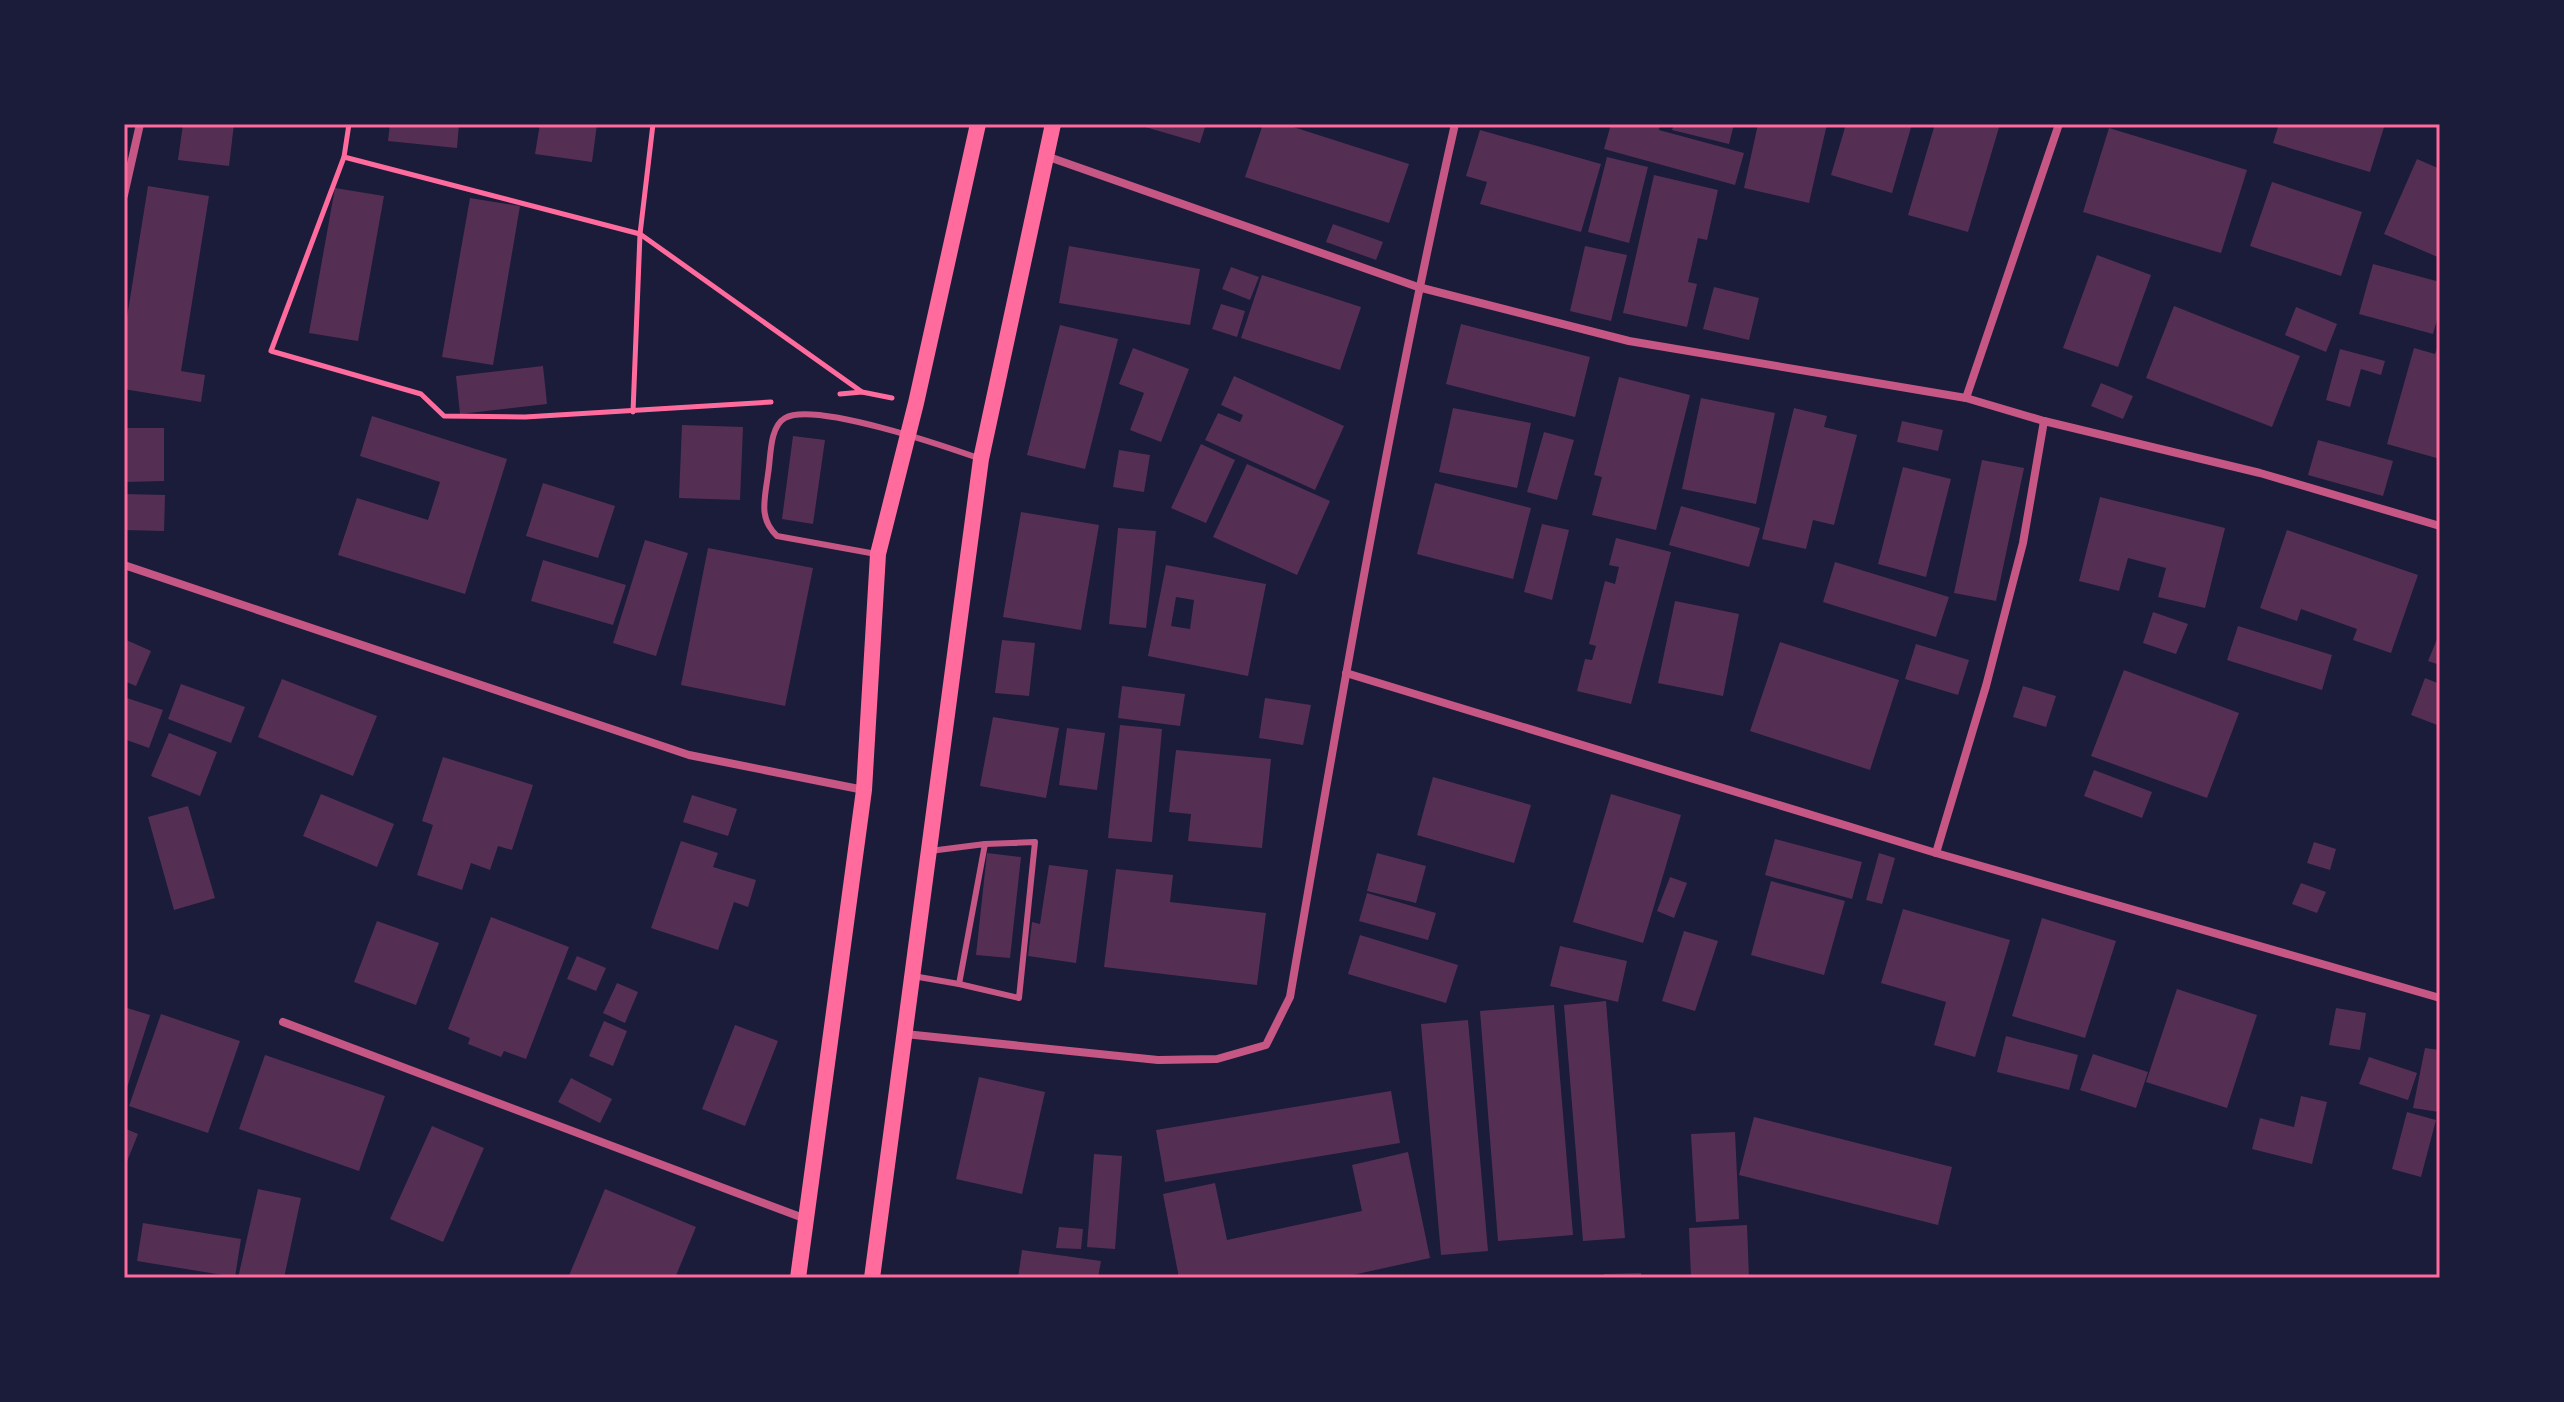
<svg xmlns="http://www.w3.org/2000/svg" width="2564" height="1402" font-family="Figtree,sans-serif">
	<rect width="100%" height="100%" fill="#1b1b3a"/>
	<!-- building -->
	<g fill="#542f53" fill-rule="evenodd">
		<path d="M183 124H234L229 166 178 160Z"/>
		<path d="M390 124H459L457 148 388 141Z"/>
		<path d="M540 124H597L592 162 535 154Z"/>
		<path d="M1135 124H1206L1200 143Z"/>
		<path d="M1263 124H1284L1409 164 1389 223 1245 177Z"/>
		<path d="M1611 124H1660L1659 130 1744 153 1735 185 1604 149Z"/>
		<path d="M1674 124H1734L1729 144 1672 130Z"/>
		<path d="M1758 124H1827L1809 203 1744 188Z"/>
		<path d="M1846 124H1912L1892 193 1831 175Z"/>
		<path d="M1935 124H2000L1968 232 1908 215Z"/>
		<path d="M2279 124H2385L2370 172 2273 143Z"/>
		<path d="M2109 128 2247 170 2221 253 2083 212Z"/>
		<path d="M1480 130 1601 164 1581 232 1480 204 1487 182 1466 176Z"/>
		<path d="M1607 157 1648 167 1629 243 1588 232Z"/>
		<path d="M2417 159 2440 169V258L2384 234Z"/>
		<path d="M1654 175 1718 190 1707 240 1698 238 1688 282 1697 284 1687 327 1623 313Z"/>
		<path d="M2272 182 2362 212 2341 276 2250 246Z"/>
		<path d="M148 186 209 196 181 371 205 375 201 402 124 389V336Z"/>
		<path d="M335 188 384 196 358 341 309 333Z"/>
		<path d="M470 198 520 206 493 365 442 357Z"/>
		<path d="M1333 224 1383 242 1376 260 1326 242Z"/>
		<path d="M1069 246 1200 269 1190 325 1059 303Z"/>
		<path d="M1585 246 1627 255 1611 321 1570 311Z"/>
		<path d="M2097 255 2151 275 2118 367 2063 348Z"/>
		<path d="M2373 264 2440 282V309L2433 334 2359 314Z"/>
		<path d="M1231 267 1259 277 1250 300 1222 289Z"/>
		<path d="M1262 275 1361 307 1340 370 1241 338Z"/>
		<path d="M1714 287 1759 298 1749 340 1703 329Z"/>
		<path d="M1221 304 1245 311 1237 337 1212 329Z"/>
		<path d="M2174 306 2300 356 2272 427 2146 378Z"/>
		<path d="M2296 307 2337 324 2326 352 2285 335Z"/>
		<path d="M1461 324 1590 357 1575 417 1446 384Z"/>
		<path d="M1060 325 1118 339 1085 469 1027 455Z"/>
		<path d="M2440 340V459L2387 444 2414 348 2435 354Z"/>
		<path d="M1133 348 1189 369 1161 442 1130 430 1144 393 1119 384Z"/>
		<path d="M2340 349 2385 361 2381 375 2361 369 2350 407 2326 400Z"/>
		<path d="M543 366 547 404 460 414 456 376Z"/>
		<path d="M1234 376 1344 426 1315 490 1205 440 1218 413 1240 422 1243 415 1221 405Z"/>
		<path d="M1619 377 1690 395 1656 530 1592 515 1602 477 1594 475Z"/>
		<path d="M2101 383 2133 396 2123 419 2091 406Z"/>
		<path d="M1701 398 1775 413 1756 504 1682 489Z"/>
		<path d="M1453 408 1531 423 1517 488 1439 472Z"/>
		<path d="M1794 408 1827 416 1824 427 1857 435 1834 525 1813 520 1806 549 1762 539Z"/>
		<path d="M372 416 507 459 465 594 338 555 357 498 428 520 440 482 360 456Z"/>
		<path d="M1902 421 1943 430 1938 451 1897 442Z"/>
		<path d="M682 425 743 427 740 500 679 498Z"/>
		<path d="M124 428H164V481L124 482Z"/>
		<path d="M1544 432 1574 440 1557 500 1527 492Z"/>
		<path d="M793 436 825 440 813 524 782 519Z"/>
		<path d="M2318 440 2393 461 2383 496 2308 475Z"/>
		<path d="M1201 444 1235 460 1206 523 1171 508Z"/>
		<path d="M1119 450 1150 455 1144 492 1113 487Z"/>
		<path d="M1982 460 2024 468 1996 601 1954 593Z"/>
		<path d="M1247 464 1330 501 1297 575 1213 537Z"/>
		<path d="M1903 467 1951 479 1926 577 1878 564Z"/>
		<path d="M543 483 615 506 598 558 526 536Z"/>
		<path d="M1435 483 1531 508 1513 579 1417 554Z"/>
		<path d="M124 494 165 495 164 531 124 530Z"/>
		<path d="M2100 497 2225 528 2205 608 2158 597 2166 568 2128 558 2119 591 2079 581Z"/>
		<path d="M1681 506 1760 528 1749 567 1669 545Z"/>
		<path d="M1021 512 1099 525 1081 630 1003 617Z"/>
		<path d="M1542 524 1569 530 1552 600 1524 592Z"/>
		<path d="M1118 528 1156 531 1146 628 1109 624Z"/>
		<path d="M2287 530 2418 575 2391 653 2353 640 2357 629 2301 609 2297 621 2260 608Z"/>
		<path d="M1616 538 1671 552 1631 704 1577 691 1585 659 1592 660 1596 646 1589 644 1605 581 1615 584 1619 567 1609 565Z"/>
		<path d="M645 540 688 553 656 656 613 643Z"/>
		<path d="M708 548 813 568 785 706 681 685Z"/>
		<path d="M543 560 626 585 613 625 531 601Z"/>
		<path d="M1835 562 1949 597 1936 637 1823 602Z"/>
		<path d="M1166 565 1266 584 1248 676 1148 656ZM1176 597 1194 600 1190 629 1171 626Z"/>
		<path d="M1675 601 1739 614 1723 696 1658 683Z"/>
		<path d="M2153 612 2188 624 2176 654 2143 643Z"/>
		<path d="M2238 626 2332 655 2322 690 2227 660Z"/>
		<path d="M2440 632V665L2428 661Z"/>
		<path d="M124 639 151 651 136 686 124 681Z"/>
		<path d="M1002 640 1035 643 1029 696 995 693Z"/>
		<path d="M1780 642 1899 680 1870 770 1750 731Z"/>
		<path d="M1916 644 1969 660 1958 695 1905 679Z"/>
		<path d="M2124 670 2239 713 2207 798 2091 756Z"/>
		<path d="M2425 678 2440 684V726L2411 715Z"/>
		<path d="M282 679 377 716 353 776 258 737Z"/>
		<path d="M181 684 245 707 231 743 168 719Z"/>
		<path d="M1122 686 1185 694 1180 726 1118 718Z"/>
		<path d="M2023 686 2056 696 2046 727 2013 717Z"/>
		<path d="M124 697 163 710 149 748 124 739Z"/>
		<path d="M1265 698 1311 705 1303 745 1259 738Z"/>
		<path d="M993 717 1059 728 1046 798 980 786Z"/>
		<path d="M1120 725 1162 729 1152 842 1108 838Z"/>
		<path d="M1067 728 1105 733 1097 790 1059 785Z"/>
		<path d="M169 733 217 752 200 796 151 776Z"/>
		<path d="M1176 750 1271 759 1262 848 1188 841 1191 814 1169 812Z"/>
		<path d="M443 757 533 785 512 850 498 846 490 870 471 863 462 890 417 875 433 825 422 821Z"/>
		<path d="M2094 770 2152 792 2142 818 2084 796Z"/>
		<path d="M1433 777 1531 805 1514 863 1417 835Z"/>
		<path d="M321 794 394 824 377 867 303 836Z"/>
		<path d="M1611 794 1681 815 1643 943 1573 922Z"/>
		<path d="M692 795 737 809 728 836 683 822Z"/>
		<path d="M188 806 215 898 174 910 148 817Z"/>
		<path d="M1775 839 1862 862 1852 899 1765 875Z"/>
		<path d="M681 841 718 853 713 867 756 880 748 907 734 902 718 950 651 928Z"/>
		<path d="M2314 842 2336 849 2330 870 2307 863Z"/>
		<path d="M987 853 1021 857 1010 958 976 955Z"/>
		<path d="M1377 853 1426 866 1416 903 1367 891Z"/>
		<path d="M1879 853 1895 858 1882 904 1866 900Z"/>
		<path d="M1049 865 1088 870 1076 963 1028 956 1032 922 1040 924Z"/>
		<path d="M1116 869 1173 875 1170 902 1266 913 1257 985 1104 967Z"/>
		<path d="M1670 877 1687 883 1674 918 1657 911Z"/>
		<path d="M1771 881 1845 901 1824 975 1751 955Z"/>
		<path d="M2301 883 2326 892 2317 913 2292 904Z"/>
		<path d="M1367 893 1436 913 1428 940 1359 921Z"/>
		<path d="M1903 909 2010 940 1975 1057 1934 1045 1946 1002 1881 983Z"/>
		<path d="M491 917 569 947 526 1059 504 1051 501 1057 468 1044 470 1038 448 1029Z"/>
		<path d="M2042 918 2116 941 2085 1038 2012 1016Z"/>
		<path d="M377 921 439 943 416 1005 354 982Z"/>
		<path d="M1684 931 1718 941 1695 1011 1662 1001Z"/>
		<path d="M1360 935 1458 965 1446 1003 1348 974Z"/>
		<path d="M1560 946 1627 961 1618 1002 1550 986Z"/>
		<path d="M577 956 606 968 596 991 567 979Z"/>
		<path d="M617 983 638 992 625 1023 603 1013Z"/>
		<path d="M2177 989 2257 1015 2227 1108 2146 1082Z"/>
		<path d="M1606 1001 1625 1238 1583 1241 1564 1005Z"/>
		<path d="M1554 1005 1573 1235 1498 1241 1480 1011Z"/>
		<path d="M124 1007 150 1015 125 1094H124Z"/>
		<path d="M2336 1008 2366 1013 2360 1050 2329 1045Z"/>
		<path d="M161 1014 240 1041 208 1133 129 1106Z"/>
		<path d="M1468 1020 1488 1251 1441 1255 1421 1024Z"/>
		<path d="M604 1021 627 1031 613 1066 589 1056Z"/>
		<path d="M735 1025 778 1041 745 1126 702 1109Z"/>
		<path d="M2006 1036 2078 1055 2069 1090 1997 1072Z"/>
		<path d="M2425 1048 2440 1050 2439 1112 2413 1108Z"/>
		<path d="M2093 1054 2148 1072 2136 1108 2080 1090Z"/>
		<path d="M265 1055 385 1096 359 1171 239 1129Z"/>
		<path d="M2369 1057 2417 1073 2408 1100 2359 1084Z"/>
		<path d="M979 1077 1045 1092 1022 1194 956 1179Z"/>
		<path d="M571 1078 612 1099 600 1123 558 1102Z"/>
		<path d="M1391 1091 1400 1143 1165 1182 1156 1130Z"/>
		<path d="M2301 1096 2327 1102 2312 1164 2252 1149 2260 1118 2294 1127Z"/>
		<path d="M2407 1112 2436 1120 2421 1177 2392 1169Z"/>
		<path d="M1754 1117 1952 1167 1938 1225 1739 1175Z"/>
		<path d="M432 1126 484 1148 443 1242 390 1219Z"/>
		<path d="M124 1128 138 1134 124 1169Z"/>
		<path d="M1735 1132 1739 1219 1696 1222 1691 1134Z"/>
		<path d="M1408 1152 1430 1258 1339 1278H1179L1163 1194 1215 1183 1227 1240 1362 1211 1352 1165Z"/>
		<path d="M1094 1154 1122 1156 1115 1249 1087 1247Z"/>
		<path d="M258 1189 301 1198 284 1278H238Z"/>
		<path d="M605 1189 696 1227 675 1278H568Z"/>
		<path d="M143 1223 241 1239 235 1277 137 1261Z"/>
		<path d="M1747 1225 1749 1278H1691L1689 1228Z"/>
		<path d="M1059 1227 1083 1229 1081 1249 1056 1248Z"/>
		<path d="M1022 1250 1101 1261 1098 1278H1018Z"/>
		<path d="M1641 1273V1278H1604V1274Z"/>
	</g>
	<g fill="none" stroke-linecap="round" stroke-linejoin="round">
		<!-- path -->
		<g stroke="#ff6b9d" stroke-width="5">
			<path d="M349 124 344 157 271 351 421 394 444 416 525 417 771 402"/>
			<path d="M344 157 640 234 862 392 892 398"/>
			<path d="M840 394 862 392"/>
			<path d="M633 412 640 234 653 124"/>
		</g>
		<!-- service -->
		<g stroke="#c65784" stroke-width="6">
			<path d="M876 554 777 536C758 518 765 499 768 474 771 458 769 427 785 418 814 401 947 447 981 459"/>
			<path d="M913 976 959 984 985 844 930 851"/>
			<path d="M959 984 1019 998 1035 842 985 844"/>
		</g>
		<!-- minor -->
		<g stroke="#c65784" stroke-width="8">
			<path d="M1046 156 1418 287 1629 341 1966 398 2044 421 2260 473 2440 526"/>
			<path d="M124 195 140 124"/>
			<path d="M1966 398 2059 124"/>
			<path d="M124 565 689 755 864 790"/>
			<path d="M1346 673 1936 853 2440 998"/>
			<path d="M1936 853 1986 686 2023 543 2044 421"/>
			<path d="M283 1022 806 1219"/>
			<path d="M905 1034 1158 1060 1217 1059 1266 1045 1290 997C1340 705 1390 413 1455 124"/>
		</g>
		<!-- secondary -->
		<g stroke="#ff6b9d" stroke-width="16">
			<path d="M798 1278 864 790 878 554 916 403 978 124"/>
			<path d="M872 1278 981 459 1053 124"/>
		</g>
	</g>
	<!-- border -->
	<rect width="2564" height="1402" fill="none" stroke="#1b1b3a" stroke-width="252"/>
	<rect x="126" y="126" width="2312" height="1150" fill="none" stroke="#ff6b9d" stroke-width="3"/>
</svg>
